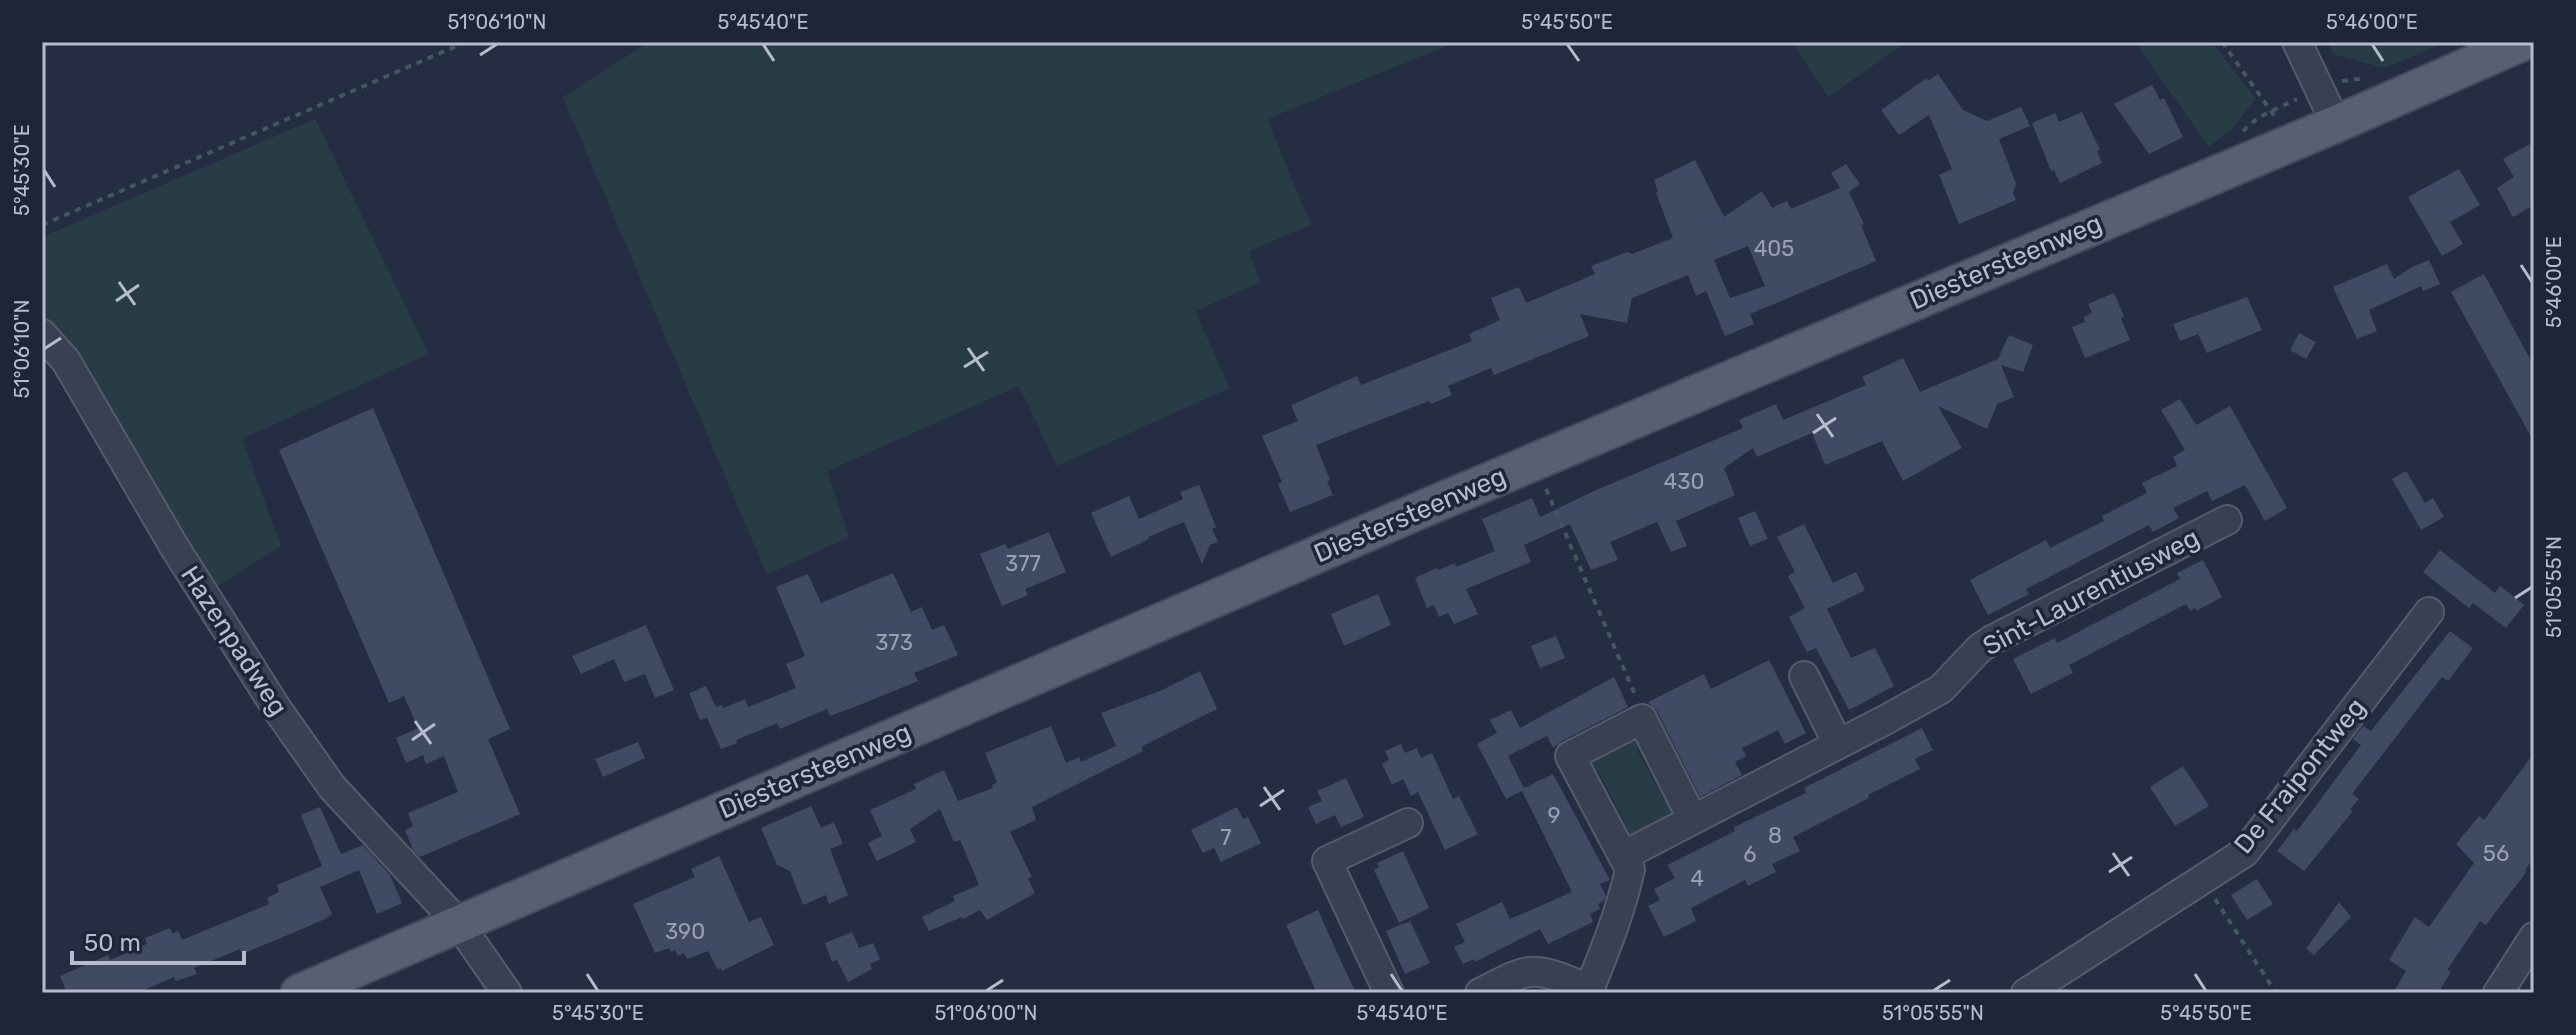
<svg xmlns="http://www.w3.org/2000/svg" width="2576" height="1035" font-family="Rubik,sans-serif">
	<rect width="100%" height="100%" fill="#252d43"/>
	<!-- green -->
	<g fill="#273c44">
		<path d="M649 42H1457L1267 119 1311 225 1249 251 1261 282 1195 311 1230 388 1057 466 1019 386 827 471 849 537 767 575 563 97Z"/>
		<path d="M1792 42H1907L1828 97Z"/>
		<path d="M2135 42H2212L2256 99 2232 129 2209 147Z"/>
		<path d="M2327 42H2447L2384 68 2335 55Z"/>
		<path d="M315 119 429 354 242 439 281 546 207 593 42 324V237Z"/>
		<path d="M1623 736 1641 738 1637 750 1665 801 1676 805 1673 816 1630 837 1621 833 1624 821 1598 771 1585 766 1587 759Z"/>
	</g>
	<!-- building -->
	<g fill="#404a63" fill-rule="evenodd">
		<path d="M1938 74 1963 110 1987 121 2021 107 2030 126 1999 139 2016 184 2013 193 2016 200 1959 224 1939 175 1952 169 1929 115 1899 135 1881 110 1927 78 1928 81Z"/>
		<path d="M2152 85 2160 100 2164 98 2183 137 2149 154 2114 104Z"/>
		<path d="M2082 112 2100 150 2097 151 2102 163 2060 183 2054 170 2051 171 2032 123 2055 113 2059 122Z"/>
		<path d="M2534 142V205L2513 217 2497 188 2514 177 2503 159Z"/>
		<path d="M1695 160 1724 217 1762 191 1772 208 1787 201 1791 209 1840 188 1831 173 1846 164 1860 184 1849 192 1864 224 1861 225 1876 261 1750 314 1754 324 1725 336 1706 291 1696 296 1688 275 1632 298 1627 323 1580 314 1589 336 1494 375 1491 368 1448 386 1452 395 1431 404 1429 401 1316 445 1330 480 1327 482 1333 495 1290 512 1278 484 1282 482 1262 436 1298 421 1291 405 1357 376 1361 385 1472 341 1469 334 1500 320 1491 298 1519 287 1526 303 1595 274 1591 266 1627 252 1632 254 1673 238 1656 193 1658 192 1654 180ZM1748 246 1765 286 1730 298 1714 260Z"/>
		<path d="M2459 169 2480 205 2450 222 2463 244 2442 256 2408 197Z"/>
		<path d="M2429 260 2440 284 2423 291 2421 286 2369 310 2377 331 2357 339 2333 287 2387 264 2394 279 2412 267Z"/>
		<path d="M2484 274 2534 366V442L2451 292Z"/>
		<path d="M2114 293 2124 316 2121 318 2130 340 2085 358 2072 327 2085 322 2084 317 2092 313 2088 304Z"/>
		<path d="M2247 297 2262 330 2207 353 2198 334 2180 341 2173 324Z"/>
		<path d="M2299 333 2316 342 2306 359 2290 350Z"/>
		<path d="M2009 335 2033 345 2023 372 2001 365 2014 397 1997 404 1987 429 1938 406 1962 448 1903 481 1882 441 1825 465 1812 433 1757 457 1753 448 1724 468 1735 495 1676 521 1687 546 1671 552 1657 522 1610 542 1618 560 1591 570 1570 524 1524 545 1531 562 1466 589 1478 614 1454 624 1448 613 1439 617 1434 605 1427 608 1415 578 1437 568 1439 570 1455 563 1456 567 1495 551 1482 519 1532 498 1540 517 1594 491 1743 428 1739 420 1776 404 1783 420 1866 385 1862 377 1903 358 1920 392 1998 359Z"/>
		<path d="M2180 399 2196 425 2230 406 2287 508 2265 521 2245 485 2212 501 2207 491 2173 508 2179 518 2153 532 2149 525 2026 589 2029 594 1988 615 1970 580 2046 540 2050 548 2104 521 2102 516 2147 493 2142 483 2177 466 2173 457 2185 450 2161 410Z"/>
		<path d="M373 408 510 729 488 739 520 814 420 857 413 850 405 830 413 826 408 813 458 792 444 756 426 764 423 755 406 763 396 738 418 728 404 696 389 703 279 450Z"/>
		<path d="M2406 471 2425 503 2433 498 2444 517 2421 530 2392 479Z"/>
		<path d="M1199 485 1216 527 1212 529 1218 542 1210 545 1202 564 1184 522 1148 537 1149 539 1111 557 1091 513 1129 496 1139 519 1183 499 1180 492Z"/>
		<path d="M1755 511 1768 539 1750 546 1738 518Z"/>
		<path d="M1804 524 1833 583 1856 572 1865 590 1827 609 1851 658 1875 648 1894 686 1849 710 1816 648 1807 652 1789 617 1805 608 1788 576 1795 572 1777 537Z"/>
		<path d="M1049 532 1066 572 1025 589 1028 595 1002 606 980 554 1005 544 1008 549Z"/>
		<path d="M2440 550 2495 593 2500 586 2524 605 2506 628 2473 603 2469 608 2423 572Z"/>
		<path d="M2203 560 2222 597 2196 611 2195 608 2190 611 2186 604 2069 665 2073 673 2031 694 2013 659 2055 638 2057 643 2180 579 2177 573Z"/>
		<path d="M893 573 911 612 922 607 932 630 944 625 958 655 914 673 918 681 862 704 830 716 827 709 780 729 777 723 736 740 737 743 721 749 707 718 700 720 689 693 706 686 716 707 722 705 723 708 745 699 748 707 796 688 786 664 805 656 776 587 808 574 821 603Z"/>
		<path d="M1378 594 1391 625 1344 646 1331 614Z"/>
		<path d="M646 625 674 690 655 698 645 674 624 682 614 659 581 674 572 656Z"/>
		<path d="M2450 631 2473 648 2448 681 2442 677 2352 794 2359 799 2350 809 2353 811 2304 871 2277 851 2294 829 2297 831 2361 745 2353 739 2363 726 2371 731Z"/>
		<path d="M1556 636 1565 658 1540 668 1531 646Z"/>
		<path d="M1769 660 1806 733 1785 744 1778 730 1742 748 1746 756 1735 762 1742 775 1700 797 1657 711 1648 702 1704 674 1711 689Z"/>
		<path d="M1200 671 1217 709 1141 747 1143 751 1032 807 1036 820 1010 832 1032 877 1028 879 1035 893 987 920 980 910 963 919 962 917 929 931 922 917 955 901 953 896 979 885 960 840 954 842 940 809 910 829 916 842 877 861 868 843 882 836 870 810 916 789 914 784 944 770 958 801 993 788 992 785 997 782 985 753 1051 726 1066 763 1079 757 1081 762 1116 746 1101 713 1160 691Z"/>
		<path d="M1614 677 1628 707 1562 741 1553 748 1547 736 1508 756 1524 788 1553 774 1610 880 1600 884 1606 896 1604 901 1598 904 1600 909 1590 914 1593 922 1548 944 1540 929 1475 962 1474 959 1463 964 1454 947 1465 942 1456 924 1502 902 1510 919 1572 892 1522 791 1506 799 1477 744 1497 733 1490 720 1511 710 1520 728Z"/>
		<path d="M1922 728 1933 750 1915 759 1920 769 1868 795 1869 798 1793 837 1800 851 1772 864 1776 872 1748 886 1745 880 1691 908 1696 921 1664 937 1648 906 1660 900 1654 889 1675 878 1667 865 1735 831 1734 827 1806 793 1804 788Z"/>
		<path d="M638 742 645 758 603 777 595 759Z"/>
		<path d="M1401 744 1405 753 1417 748 1421 758 1432 753 1453 799 1459 796 1478 834 1445 850 1418 792 1411 796 1403 779 1392 785 1382 764 1389 760 1385 751Z"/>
		<path d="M2534 753V858L2525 870 2527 871 2486 925 2480 921 2447 970 2451 972 2438 993H2393L2406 971 2389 960 2415 917 2429 927 2474 863 2456 844 2479 816 2484 820Z"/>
		<path d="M2183 766 2209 806 2175 826 2150 787Z"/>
		<path d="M1346 778 1364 817 1341 827 1335 815 1316 824 1308 807 1322 801 1317 791Z"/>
		<path d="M811 806 821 828 834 822 843 844 830 849 848 895 829 904 826 895 803 905 790 871 777 865 761 828Z"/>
		<path d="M320 807 341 854 363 845 390 875 402 903 377 914 359 870 320 887 332 914 323 920 242 954 240 949 194 968 197 974 176 981 174 977 137 993H67L60 976 108 955 110 960 147 944 145 938 170 928 173 934 178 931 182 940 269 904 267 898 279 892 277 885 322 866 301 815Z"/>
		<path d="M1237 807 1243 819 1248 817 1261 843 1221 862 1214 848 1203 853 1191 830Z"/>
		<path d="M1403 851 1429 908 1399 923 1374 870 1379 867 1377 863Z"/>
		<path d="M719 856 749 922 761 917 774 945 722 971 721 968 718 970 708 951 687 959 684 953 678 956 675 950 671 952 669 948 655 953 633 904 695 877 691 869Z"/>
		<path d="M2257 879 2273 904 2247 920 2231 895Z"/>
		<path d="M2339 902 2351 917 2314 955 2306 949Z"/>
		<path d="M1318 910 1340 959 1356 993H1317L1286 925Z"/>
		<path d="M1410 921 1430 963 1405 974 1386 931Z"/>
		<path d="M852 932 859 948 873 943 880 959 870 964 872 969 848 982 837 960 832 962 825 943Z"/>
	</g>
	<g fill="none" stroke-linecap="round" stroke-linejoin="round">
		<defs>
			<g id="minor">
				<path d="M2297 42 2336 124"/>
				<path d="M42 334 66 361 175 548 277 709 332 787 459 924 507 993"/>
				<path d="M1804 676 1838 744"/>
				<path d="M1623 856 1570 756 1642 719 1692 818"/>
				<path d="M1589 990C1605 950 1621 911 1630 869L1623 856 1887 719 1941 689 1980 648 1992 640 2227 520"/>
				<path d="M1389 993 1327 861 1408 823"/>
				<path d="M1480 993C1517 975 1528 962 1569 981 1577 984 1585 987 1591 993"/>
				<path d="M2026 993 2245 852 2429 612"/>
				<path d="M2498 993 2534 937"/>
			</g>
			<path id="major" d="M299 993 1425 508 2336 124 2523 42"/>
		</defs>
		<!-- minor casing -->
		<use href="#minor" stroke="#545b6d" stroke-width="32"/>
		<!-- major casing -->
		<use href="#major" stroke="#43495c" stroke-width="40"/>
		<!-- path -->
		<g stroke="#42585e" stroke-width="4" stroke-dasharray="6 6" stroke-linecap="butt">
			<path d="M2222 42 2276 118"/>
			<path d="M2342 81 2365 78"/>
			<path d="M2243 131 2259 117 2297 99"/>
			<path d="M42 225 466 42"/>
			<path d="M1546 489 1636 697"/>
			<path d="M2215 899 2276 993"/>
		</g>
		<!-- minor -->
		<use href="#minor" stroke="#394052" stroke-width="28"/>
		<!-- major -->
		<use href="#major" stroke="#575f72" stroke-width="36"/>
	</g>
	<!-- ticks -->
	<path fill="none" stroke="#b6bccc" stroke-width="3" d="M763 44 774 61M1567 44 1579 61M2372 44 2383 61M480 55 497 44M44 170 55 187M2521 265 2532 282M119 282 135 305M116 301 139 285M968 348 984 371M44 349 61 338M964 367 988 352M1817 414 1833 437M1813 433 1836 418M2515 598 2532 587M415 721 431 744M412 740 435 724M1264 787 1280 810M1260 806 1284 790M2113 853 2129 876M2109 872 2132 857M587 974 598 991M1391 974 1402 991M2195 974 2206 991M986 991 1003 980M1933 991 1950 980"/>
	<g text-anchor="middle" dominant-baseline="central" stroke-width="7" stroke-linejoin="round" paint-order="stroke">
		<!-- number labels -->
		<g font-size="22" fill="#98a0b2">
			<text x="1774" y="248">405</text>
			<text x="1684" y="481">430</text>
			<text x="1023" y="563">377</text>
			<text x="894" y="642">373</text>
			<text x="1554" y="815">9</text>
			<text x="1775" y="835">8</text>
			<text x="1226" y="837">7</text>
			<text x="2496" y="853">56</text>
			<text x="1750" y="854">6</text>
			<text x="1697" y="878">4</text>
			<text x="685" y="931">390</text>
		</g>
		<!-- street labels -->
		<g font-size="26" fill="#b6bccc" stroke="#1e2538">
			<text transform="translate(2006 262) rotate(-23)">Diestersteenweg</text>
			<text transform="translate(1410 515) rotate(-23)">Diestersteenweg</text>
			<text transform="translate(2091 592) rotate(-28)">Sint-Laurentiusweg</text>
			<text transform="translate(234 641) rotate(57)">Hazenpadweg</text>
			<text transform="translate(815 771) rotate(-23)">Diestersteenweg</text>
			<text transform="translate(2300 776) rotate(-51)">De Fraipontweg</text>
		</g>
	</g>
	<!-- border -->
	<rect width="2576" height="1035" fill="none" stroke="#1e2538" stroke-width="88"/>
	<!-- scale -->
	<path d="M72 951v12h172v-12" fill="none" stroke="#b6bccc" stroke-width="4"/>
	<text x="84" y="951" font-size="24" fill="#b6bccc" stroke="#1e2538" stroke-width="6" paint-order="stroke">50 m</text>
	<rect x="44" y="44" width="2488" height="947" fill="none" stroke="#b6bccc" stroke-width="3"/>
	<g font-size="20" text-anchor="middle" fill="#b6bccc">
		<text x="497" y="29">51°06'10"N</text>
		<text x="763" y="29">5°45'40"E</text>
		<text x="1567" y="29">5°45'50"E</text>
		<text x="2372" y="29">5°46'00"E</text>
		<text transform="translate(22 170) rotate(-90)" y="7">5°45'30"E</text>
		<text transform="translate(2554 282) rotate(-90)" y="7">5°46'00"E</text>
		<text transform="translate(22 349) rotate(-90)" y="7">51°06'10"N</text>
		<text transform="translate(2554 587) rotate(-90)" y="7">51°05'55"N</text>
		<text x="598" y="1020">5°45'30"E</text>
		<text x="986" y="1020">51°06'00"N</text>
		<text x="1402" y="1020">5°45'40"E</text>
		<text x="1933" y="1020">51°05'55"N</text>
		<text x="2206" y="1020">5°45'50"E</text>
	</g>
</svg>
